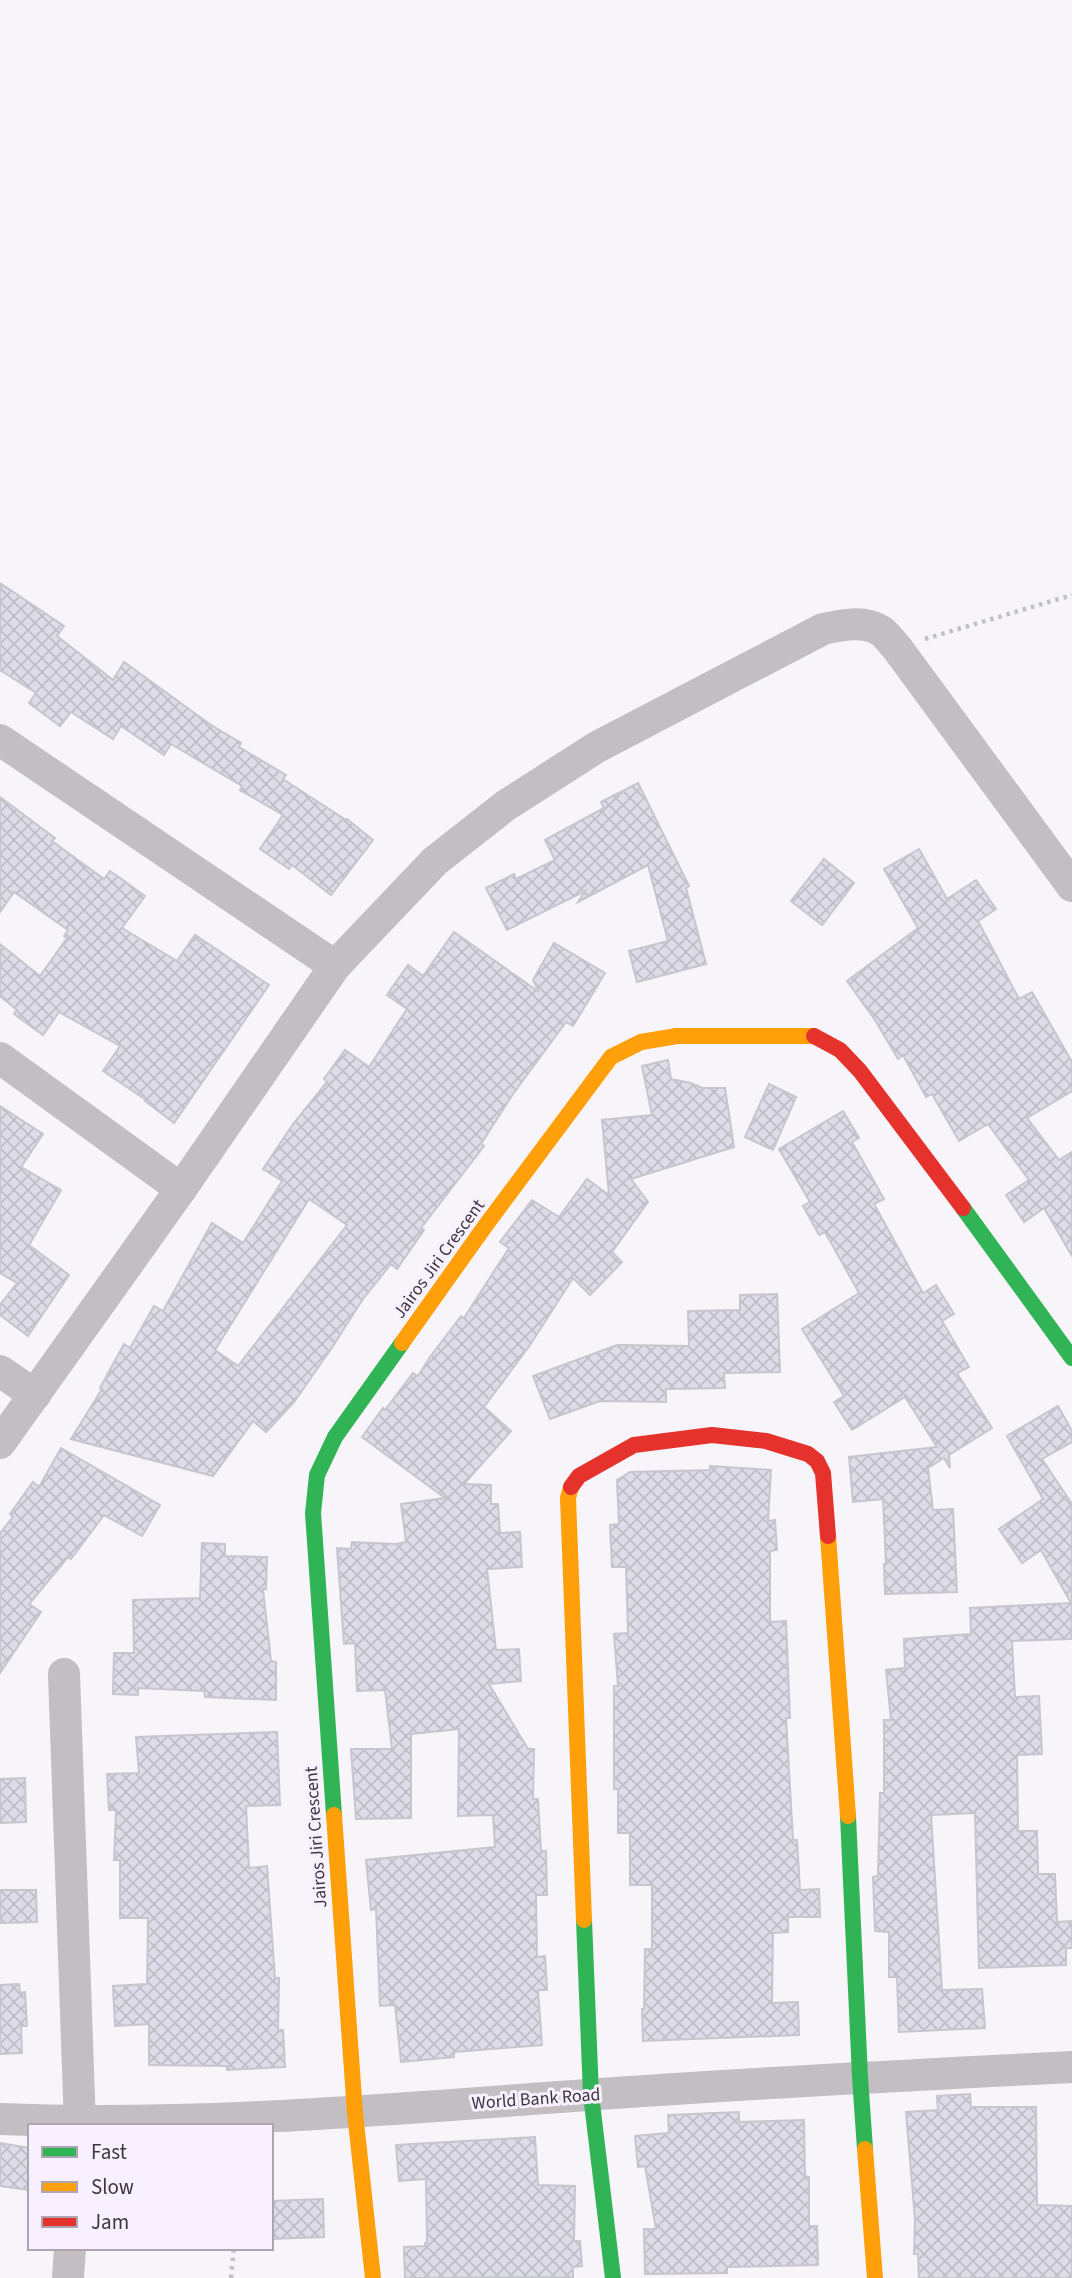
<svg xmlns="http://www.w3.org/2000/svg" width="1072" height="2278" font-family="'Source Sans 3',sans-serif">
	<defs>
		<pattern id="building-cross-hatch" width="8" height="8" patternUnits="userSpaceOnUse" patternTransform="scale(1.75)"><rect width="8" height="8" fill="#dddce8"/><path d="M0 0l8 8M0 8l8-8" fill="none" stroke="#bfbdc8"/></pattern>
	</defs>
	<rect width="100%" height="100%" fill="#f7f4fa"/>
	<!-- building -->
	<g fill="url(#building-cross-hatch)" stroke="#c6c6cd" stroke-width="2" fill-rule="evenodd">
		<path d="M0 583 64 626 57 636 113 680 124 662 211 725 241 743 239 747 286 775 283 779 346 820 347 819 373 840 331 895 292 865 289 869 260 849 283 815 240 790 242 786 171 744 164 755 121 726 113 739 71 712 60 726 29 703 36 693 0 670Z"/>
		<path d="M638 783 689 886 686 888 706 964 637 982 629 951 668 941 648 865 578 902 585 891 507 930 486 888 514 874 516 879 555 860 545 840 604 808 601 802Z"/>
		<path d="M0 797 55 838 52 841 104 879 110 871 145 896 122 928 177 961 195 935 269 985 174 1123 145 1101 146 1100 103 1071 120 1046 59 1012 43 1035 14 1014 17 1010 0 996V944L40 976 67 938 64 936 68 930 14 892 0 912Z"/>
		<path d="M919 849 947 899 976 880 996 909 978 921 1019 999 1032 992 1072 1062V1091L1027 1118 1059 1160 1072 1152V1256L1044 1208 1024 1222 1006 1195 1029 1180 988 1124 959 1141 932 1094 926 1097 903 1055 898 1059 875 1020 847 981 918 928 884 869Z"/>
		<path d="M824 859 854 883 822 925 791 901Z"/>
		<path d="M454 932 539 992 533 980 554 943 605 973 573 1026 566 1022 513 1094 481 1144 484 1146 421 1228 424 1230 397 1269 391 1264 363 1299 333 1346 294 1402 266 1432 253 1421 213 1476 71 1439 102 1389 100 1388 124 1344 130 1348 154 1306 163 1311 212 1223 243 1243 282 1181 263 1169 293 1124 327 1082 324 1079 345 1050 369 1067 407 1009 387 995 408 965 423 976ZM309 1199 347 1225 238 1366 215 1350Z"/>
		<path d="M668 1060 671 1079 691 1083 702 1088H725L734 1147 631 1179 648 1202 612 1252 622 1262 590 1295 573 1278 530 1345 484 1407 511 1431 464 1484 491 1485V1504H498L500 1533 520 1532 522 1567 487 1569 496 1650 519 1649 521 1681 489 1684 528 1749H534L533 1799H538L541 1851H546L547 1895H536L537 1957 545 1956 547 1990H538L542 2045 454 2052V2057L401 2062 395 2005 380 2006 376 1909 371 1910 366 1860 495 1847 493 1815 458 1816 459 1729 411 1734V1818L356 1819 351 1749H392L385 1690 357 1691 355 1643 344 1644 337 1548 351 1549 352 1542 396 1544 406 1542 401 1504 445 1498 362 1437 383 1408 385 1410 413 1373 418 1376 430 1357 461 1316 464 1318 509 1248 500 1242 532 1200 559 1217 587 1179 609 1195 602 1120 652 1115 642 1066Z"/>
		<path d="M769 1084 796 1097 773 1150 745 1137Z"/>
		<path d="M0 1106 43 1134 21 1167 61 1190 29 1245 69 1275 28 1336 0 1315V1305L17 1283 0 1273Z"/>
		<path d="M843 1111 859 1138 852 1142 884 1199 874 1204 923 1293 936 1285 954 1314 942 1321 969 1367 957 1373 992 1428 949 1455 950 1468 944 1458 928 1468 933 1510 953 1509 957 1592 885 1594 884 1564H886L883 1499 853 1502 849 1457 937 1447 905 1397 852 1430 834 1402 844 1396 802 1329 859 1293 825 1232 819 1235 803 1206 810 1202 779 1149Z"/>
		<path d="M777 1294 780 1372 724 1373 725 1388 666 1389V1402L600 1401 550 1419 533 1376 617 1345 689 1346 688 1311 740 1310V1295Z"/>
		<path d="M1058 1406 1072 1431V1442L1042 1459 1072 1504V1639L1012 1641 1015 1697 1039 1696 1042 1754 1017 1755 1018 1831H1037L1038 1874H1055L1057 1922 1072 1921V1948H1066V1965L979 1968 975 1813 931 1815 942 1990 982 1989 985 2028 899 2032 897 1977H889V1932L875 1931 873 1877 878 1876 880 1793H884V1720H891L886 1670 905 1668 904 1639 971 1634 970 1608 1071 1603 1041 1550 1022 1563 999 1529 1043 1499 1007 1436Z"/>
		<path d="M61 1448 160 1505 142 1536 104 1515 71 1559 68 1557 29 1604 41 1612 0 1673V1533L13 1517 10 1514 33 1482 39 1487Z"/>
		<path d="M710 1466 771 1470 768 1521 775 1520 777 1550 770 1551V1622L786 1621 790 1718H786L793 1840H797L800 1890 819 1889 820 1917H788V1932L773 1933 772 2003 798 2002 799 2035 643 2041 642 2009H644L645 1949H652V1885H630V1833H618V1789H614V1686H618L614 1634 628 1633 626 1567H612L610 1525 619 1524 617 1480 630 1472 710 1470Z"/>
		<path d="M202 1543 225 1544V1556L267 1557 266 1589H263L271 1661 276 1662V1700L205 1697 204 1691 138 1688V1695L113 1694 114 1653H134L133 1600 200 1598Z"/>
		<path d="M277 1732 280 1805 246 1806 249 1868 267 1866 275 1978H279L278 2030H283L285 2067 227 2070V2066L149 2065V2024L115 2026 113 1986 147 1984 148 1918H120V1860H114L116 1810H109L107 1774 139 1773 136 1737Z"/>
		<path d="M25 1778 26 1822 0 1823V1779Z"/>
		<path d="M0 1890H36L37 1922 0 1923Z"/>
		<path d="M19 1984 20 1993 25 1992 27 2026H21L22 2053 0 2054V1985Z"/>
		<path d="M970 2094 971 2107H1036L1037 2205 1072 2206V2278H919L918 2254H914L915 2220 906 2112 938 2110 937 2096Z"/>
		<path d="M739 2112V2122L804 2120 805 2176 809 2177V2226H817L818 2265 727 2267V2273L645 2274 644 2229H656L645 2166 638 2167 635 2136 669 2133 668 2115Z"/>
		<path d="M535 2137 538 2185 575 2186 574 2241H580L582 2266 573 2267V2277L405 2278 404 2247 425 2246V2243H427L426 2179 399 2181 396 2145Z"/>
		<path d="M0 2143 30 2148V2190L0 2186Z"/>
		<path d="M323 2199 324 2237 271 2239V2201Z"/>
	</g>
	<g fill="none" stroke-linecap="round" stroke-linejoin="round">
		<!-- path -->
		<g stroke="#c3bfc3" stroke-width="4.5" stroke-dasharray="3.5 5" stroke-linecap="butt">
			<path d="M925 639 1072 595"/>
			<path d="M231 2278 234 2248"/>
		</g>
		<!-- street -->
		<g stroke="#c2bec1" stroke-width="32">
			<path d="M0 740 335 966 181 1189 0 1443"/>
			<path d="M335 966 435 861 505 806 597 747 823 629C841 625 864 620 881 631 887 635 892 643 897 648L1072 886"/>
			<path d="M0 1058 181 1189"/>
			<path d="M0 1371 35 1395"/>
			<path d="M64 1674 80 2126"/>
			<path d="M0 2119C196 2127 392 2109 587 2095 749 2083 910 2075 1072 2067"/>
			<path d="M68 2278 70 2248"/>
		</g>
		<!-- fast -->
		<g stroke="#30b455" stroke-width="16">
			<path d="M963 1208 1072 1358"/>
			<path d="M334 1815 313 1513 317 1475 335 1437 402 1343"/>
			<path d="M848 1816 860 2077 865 2149"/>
			<path d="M584 1920 591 2095 613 2278"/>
		</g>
		<!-- slow -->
		<g stroke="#ff9f0a" stroke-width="16">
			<path d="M402 1343 483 1229 611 1057 641 1042 677 1036H814"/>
			<path d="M571 1487 568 1498 584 1920"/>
			<path d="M828 1536 848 1816"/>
			<path d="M334 1815 355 2113 373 2278"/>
			<path d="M865 2149 875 2278"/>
		</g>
		<!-- jam -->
		<g stroke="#e5322d" stroke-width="16">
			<path d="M814 1036 840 1050 860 1071 963 1208"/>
			<path d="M571 1487 579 1476 634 1445 712 1435 766 1441 808 1454 817 1461 823 1473 828 1536"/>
		</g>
	</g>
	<g text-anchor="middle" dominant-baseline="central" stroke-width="6" stroke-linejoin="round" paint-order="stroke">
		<!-- street labels -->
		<g font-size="18" fill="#3c3640" stroke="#f8f0fe">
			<text transform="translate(439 1259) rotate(-54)">Jairos Jiri Crescent</text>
			<text transform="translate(316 1837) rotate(-94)">Jairos Jiri Crescent</text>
			<text transform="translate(536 2099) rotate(-4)">World Bank Road</text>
		</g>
	</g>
	<!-- legend -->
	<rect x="28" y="2124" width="245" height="126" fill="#f8f0fe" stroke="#ada6b2" stroke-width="2"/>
	<rect x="42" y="2147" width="35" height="10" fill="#30b455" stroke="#ada6b2" stroke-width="2"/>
	<text x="91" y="2159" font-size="21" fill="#3c3640">Fast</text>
	<rect x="42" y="2182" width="35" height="10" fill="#ff9f0a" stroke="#ada6b2" stroke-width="2"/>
	<text x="91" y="2194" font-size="21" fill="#3c3640">Slow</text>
	<rect x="42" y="2217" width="35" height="10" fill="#e5322d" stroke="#ada6b2" stroke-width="2"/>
	<text x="91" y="2229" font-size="21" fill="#3c3640">Jam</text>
</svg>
